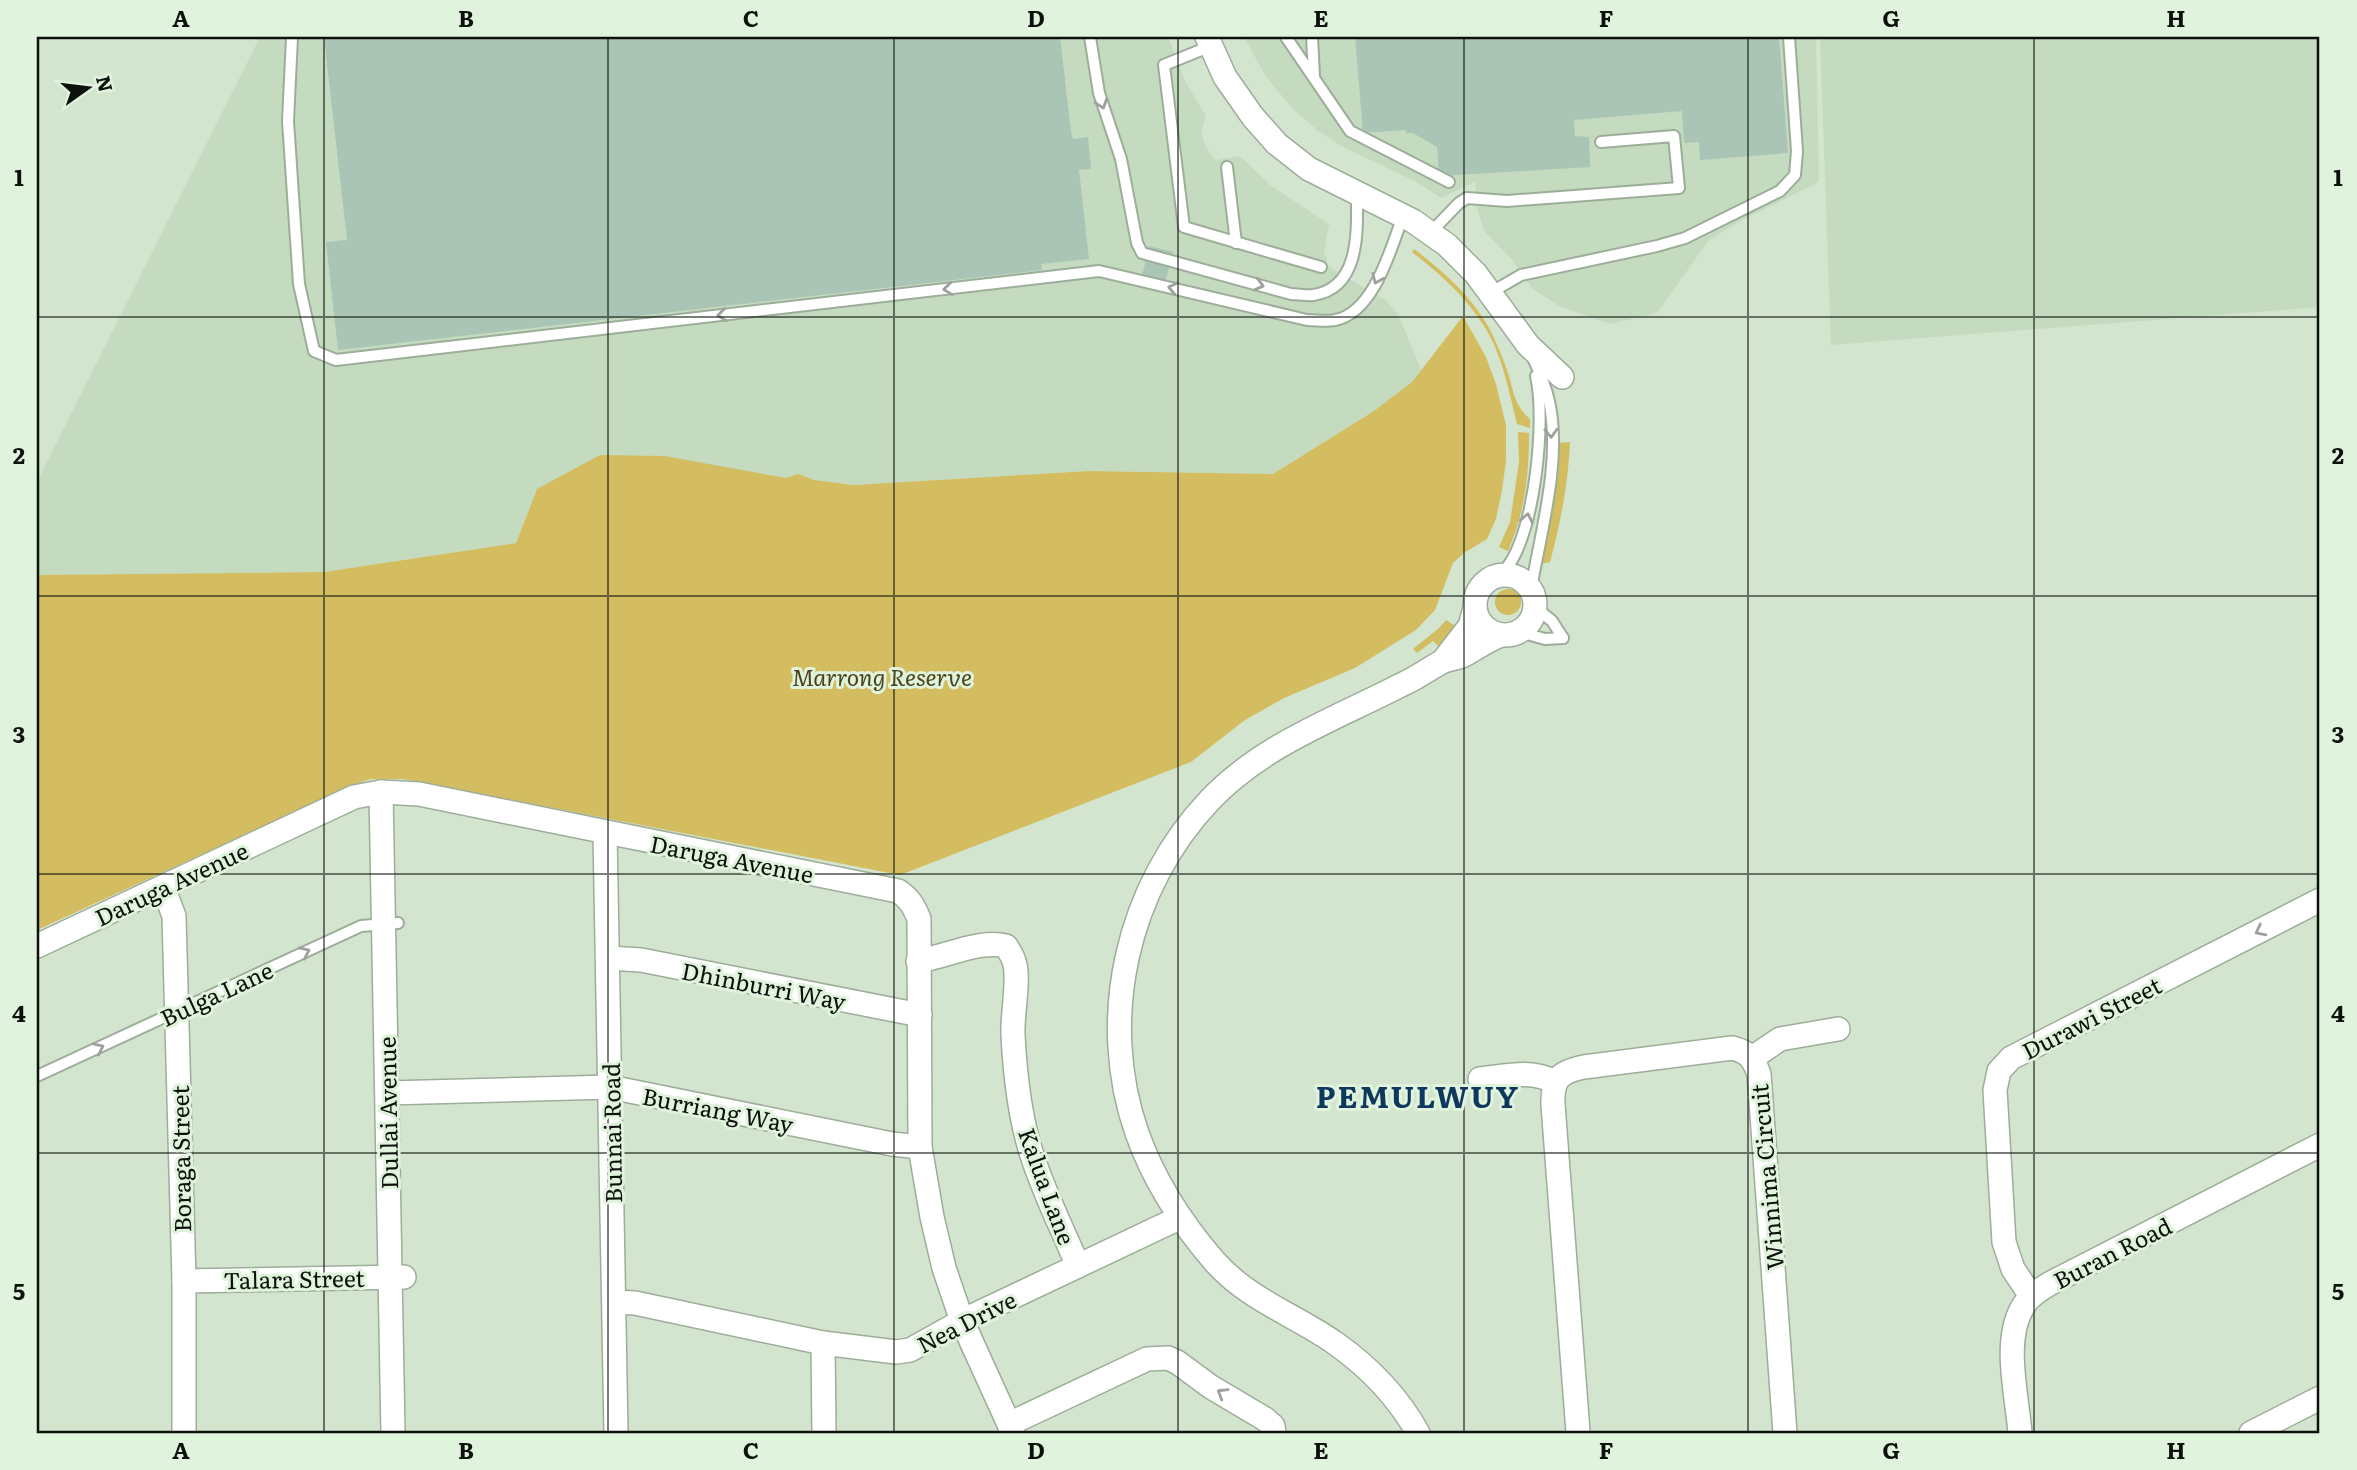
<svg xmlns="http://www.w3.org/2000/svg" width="2357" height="1470" font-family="Literata,serif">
	<rect width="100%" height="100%" fill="#d3e5cf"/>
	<!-- built -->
	<g fill="#c4dbbf">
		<path d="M260 37H1168L1186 83 1206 116 1201 132 1206 147 1215 160 1240 156 1270 185 1329 224 1324 253 1327 257 1326 265 1385 300 1398 314 1421 370 1412 382 1374 411 1273 474 1089 471 854 485 814 480 798 474 786 478 537 489 516 543 324 572 37 575V482Z"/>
		<path d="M1244 37H1816L1819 182 1744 219 1709 240 1657 313 1610 324 1559 306 1533 289 1513 261 1484 231 1477 208 1475 182 1441 198 1415 181 1343 147 1317 130 1294 110 1266 77Z"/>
		<path d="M1820 37H2320V307L1831 345Z"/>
	</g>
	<!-- green -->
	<g fill="#d3bd60">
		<path d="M1414 249C1442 270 1470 295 1488 326 1496 341 1504 360 1509 376 1514 394 1515 406 1530 419V428L1517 424C1509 391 1502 354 1484 326 1465 296 1439 273 1412 252Z"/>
		<path d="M1463 316 1486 357 1496 384 1506 425V461L1502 490 1496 519 1487 539 1464 553 1453 563 1435 610 1416 630 1355 668 1284 698 1245 720 1191 762 900 875 403 779H371L355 784 37 930V575L324 572 516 543 537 489 600 455 665 456 786 478 798 474 814 480 854 485 1089 471 1273 474 1374 411 1412 382Z"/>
		<path d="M1518 432 1529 433C1529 477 1525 511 1508 551L1499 547 1510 522 1519 462Z"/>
		<path d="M1570 442C1568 485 1561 521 1550 562L1541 564 1556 489 1558 443Z"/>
		<circle cx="1508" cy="602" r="13"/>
		<path d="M1446 620 1457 627 1438 646 1433 641 1417 653 1413 649 1439 628Z"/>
	</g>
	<!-- building -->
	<g fill="#aac5b6">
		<path d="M324 37H1060L1071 132 1073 139 1088 137 1091 169 1079 170 1089 259 1041 264 1042 270 338 350 326 242 347 240Z"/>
		<path d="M1355 37H1779L1788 153 1700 160 1699 142 1684 143 1682 111 1574 120 1575 136 1589 137 1590 167 1439 176 1437 147 1413 133H1406V130L1363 133Z"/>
		<path d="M1149 246 1173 252 1163 291 1140 285Z"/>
	</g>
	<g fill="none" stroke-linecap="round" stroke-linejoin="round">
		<defs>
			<g id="lane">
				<path d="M292 37 288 121 299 284 314 351 336 360 1099 271 1307 320C1316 320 1327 322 1335 320 1374 313 1391 248 1403 216"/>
				<path d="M1090 37 1099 93 1121 159 1137 243 1142 253 1291 294C1298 294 1307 296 1313 295 1361 288 1357 230 1357 194"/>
				<path d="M1286 37 1350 131 1449 182"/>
				<path d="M1312 37 1314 76"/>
				<path d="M1211 46 1164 65 1184 227 1321 267"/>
				<path d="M1227 167 1236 243"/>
				<path d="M1430 233 1459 203 1467 198 1507 201 1679 188 1674 136 1601 142"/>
				<path d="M1490 293 1521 275 1657 246 1685 238 1780 191 1795 175 1797 151 1789 37"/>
				<path d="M1496 576C1500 573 1505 570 1508 566 1535 530 1546 419 1536 376"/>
				<path d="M1531 589C1541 531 1562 459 1549 401 1546 387 1540 373 1534 360"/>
				<path d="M1536 608 1552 621 1563 638"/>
				<path d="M1520 632 1545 639 1563 638"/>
				<path d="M37 1076 361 926 398 923"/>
			</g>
			<g id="street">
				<path d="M1207 37 1225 77 1253 117 1277 144 1309 169 1413 221 1447 245 1476 274 1528 345 1562 377"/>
				<circle cx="1505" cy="605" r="30"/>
				<path d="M1443 661 1470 626 1475 608"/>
				<path d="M381 792 393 1433"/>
				<path d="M605 833 616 1433"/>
				<path d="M163 887 174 916 184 1281V1433"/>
				<path d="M37 946 354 797 381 792 419 794 898 891C909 898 914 906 919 919L920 1147 932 1217 944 1268 962 1321 1013 1433"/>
				<path d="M608 958 641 960 920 1015"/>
				<path d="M918 961C946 957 980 939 1006 946 1010 952 1014 958 1015 965 1019 982 1012 1015 1013 1035 1015 1074 1019 1114 1031 1152 1043 1191 1062 1228 1078 1266"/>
				<path d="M1752 1058 1780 1039 1838 1029"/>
				<path d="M1480 1079C1507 1076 1531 1069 1555 1082"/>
				<path d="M388 1093 610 1087 892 1144 920 1147"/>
				<path d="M184 1281 404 1277"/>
				<path d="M2031 1296 2013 1269 2004 1242 1995 1090 1999 1071 2011 1058 2320 900"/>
				<path d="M615 1302 635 1303 823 1343 896 1352 910 1350 962 1321 1179 1218"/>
				<path d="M823 1343 824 1433"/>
				<path d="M1009 1424 1147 1359 1168 1358 1177 1362 1211 1387 1265 1419 1273 1426 1274 1433"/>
				<path d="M1578 1432 1553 1105C1552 1079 1559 1072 1584 1067L1732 1048C1749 1052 1753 1058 1759 1074L1785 1433"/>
				<path d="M1418 1433C1398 1397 1369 1367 1335 1343 1295 1315 1249 1300 1215 1262 1182 1224 1154 1181 1137 1133 1097 1019 1127 887 1210 800 1262 745 1335 719 1401 685 1415 679 1427 670 1440 663 1448 658 1458 659 1466 654 1478 647 1488 640 1501 635"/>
				<path d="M2020 1433C2017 1395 2002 1338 2024 1305 2030 1295 2040 1290 2049 1284L2320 1145"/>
				<path d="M2251 1433 2320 1398"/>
			</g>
		</defs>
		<!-- lane casing -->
		<use href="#lane" stroke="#9cae99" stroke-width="14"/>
		<!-- street casing -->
		<use href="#street" stroke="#9cae99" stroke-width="26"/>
		<!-- lane -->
		<use href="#lane" stroke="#fff" stroke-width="10"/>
		<!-- street -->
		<use href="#street" stroke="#fff" stroke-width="23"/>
	</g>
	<!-- one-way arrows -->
	<defs><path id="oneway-chevron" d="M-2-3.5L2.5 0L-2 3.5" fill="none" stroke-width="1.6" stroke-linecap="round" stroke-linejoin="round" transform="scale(1.75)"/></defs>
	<g stroke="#9ea09d">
		<use href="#oneway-chevron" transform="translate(1102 104) rotate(72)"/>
		<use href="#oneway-chevron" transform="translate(1377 279) rotate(114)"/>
		<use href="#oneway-chevron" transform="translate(1259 285) rotate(15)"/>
		<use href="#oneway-chevron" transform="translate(1173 288) rotate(-167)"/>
		<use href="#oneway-chevron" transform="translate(948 289) rotate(173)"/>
		<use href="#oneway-chevron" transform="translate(722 315) rotate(173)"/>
		<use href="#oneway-chevron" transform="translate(1551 433) rotate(88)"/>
		<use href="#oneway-chevron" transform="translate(1527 518) rotate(-78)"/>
		<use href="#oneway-chevron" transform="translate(2260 931) rotate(153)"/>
		<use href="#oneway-chevron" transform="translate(305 952) rotate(-25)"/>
		<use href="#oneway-chevron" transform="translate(99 1048) rotate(-25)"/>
		<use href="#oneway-chevron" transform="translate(1222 1393) rotate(-149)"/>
	</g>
	<!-- grid -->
	<path fill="none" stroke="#0c120b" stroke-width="2" stroke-opacity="0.55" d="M324 37V1433M608 37V1433M894 37V1433M1178 37V1433M1464 37V1433M1748 37V1433M2034 37V1433M37 317H2320M37 596H2320M37 874H2320M37 1153H2320"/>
	<g text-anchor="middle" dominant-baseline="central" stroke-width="6" stroke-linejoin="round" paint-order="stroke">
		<!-- park labels -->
		<g font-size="23" font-style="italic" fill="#4d431a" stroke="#e0f3dc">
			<text x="882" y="676">Marrong Reserve</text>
		</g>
		<!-- street labels -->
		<g font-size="23" fill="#0c120b" stroke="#e0f3dc">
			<text transform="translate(732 858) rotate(11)">Daruga Avenue</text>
			<text transform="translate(171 883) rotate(-25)">Daruga Avenue</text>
			<text transform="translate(764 985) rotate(11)">Dhinburri Way</text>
			<text transform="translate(216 993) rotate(-25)">Bulga Lane</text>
			<text transform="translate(2091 1017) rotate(-27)">Durawi Street</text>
			<text transform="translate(718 1109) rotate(11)">Burriang Way</text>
			<text transform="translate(387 1113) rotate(-91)">Dullai Avenue</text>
			<text transform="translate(611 1133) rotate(-91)">Bunnai Road</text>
			<text transform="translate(180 1159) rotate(-91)">Boraga Street</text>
			<text transform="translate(1766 1177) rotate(-95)">Winnima Circuit</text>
			<text transform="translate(1048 1186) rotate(70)">Kalua Lane</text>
			<text transform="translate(2112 1252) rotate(-27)">Buran Road</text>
			<text transform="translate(294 1278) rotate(-1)">Talara Street</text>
			<text transform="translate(966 1321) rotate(-27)">Nea Drive</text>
		</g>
		<!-- district labels -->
		<g font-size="30" font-weight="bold" letter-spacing="2" fill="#0f385e" stroke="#e0f3dc">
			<text x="1418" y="1095">PEMULWUY</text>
		</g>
	</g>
	<!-- border -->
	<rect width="2357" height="1470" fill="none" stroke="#e0f3dc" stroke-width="77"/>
	<!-- north arrow -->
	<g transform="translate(88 88) rotate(76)" stroke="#e0f3dc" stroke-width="5" paint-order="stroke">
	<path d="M0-5L12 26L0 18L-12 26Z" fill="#0c120b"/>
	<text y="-10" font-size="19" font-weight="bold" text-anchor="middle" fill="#0c120b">N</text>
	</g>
	<rect x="38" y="38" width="2280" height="1394" fill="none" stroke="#0c120b" stroke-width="2.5"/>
	<g font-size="23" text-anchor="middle" font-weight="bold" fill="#0c120b">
		<text x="181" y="27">A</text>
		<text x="466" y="27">B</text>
		<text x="751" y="27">C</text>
		<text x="1036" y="27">D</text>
		<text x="1321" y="27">E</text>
		<text x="1606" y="27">F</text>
		<text x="1891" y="27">G</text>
		<text x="2176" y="27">H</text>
		<text x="19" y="186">1</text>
		<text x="2338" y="186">1</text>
		<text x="19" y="464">2</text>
		<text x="2338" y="464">2</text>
		<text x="19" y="743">3</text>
		<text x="2338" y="743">3</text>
		<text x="19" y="1022">4</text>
		<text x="2338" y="1022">4</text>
		<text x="19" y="1300">5</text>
		<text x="2338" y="1300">5</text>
		<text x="181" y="1459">A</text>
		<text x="466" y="1459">B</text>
		<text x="751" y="1459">C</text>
		<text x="1036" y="1459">D</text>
		<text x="1321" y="1459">E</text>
		<text x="1606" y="1459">F</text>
		<text x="1891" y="1459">G</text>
		<text x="2176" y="1459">H</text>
	</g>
</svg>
